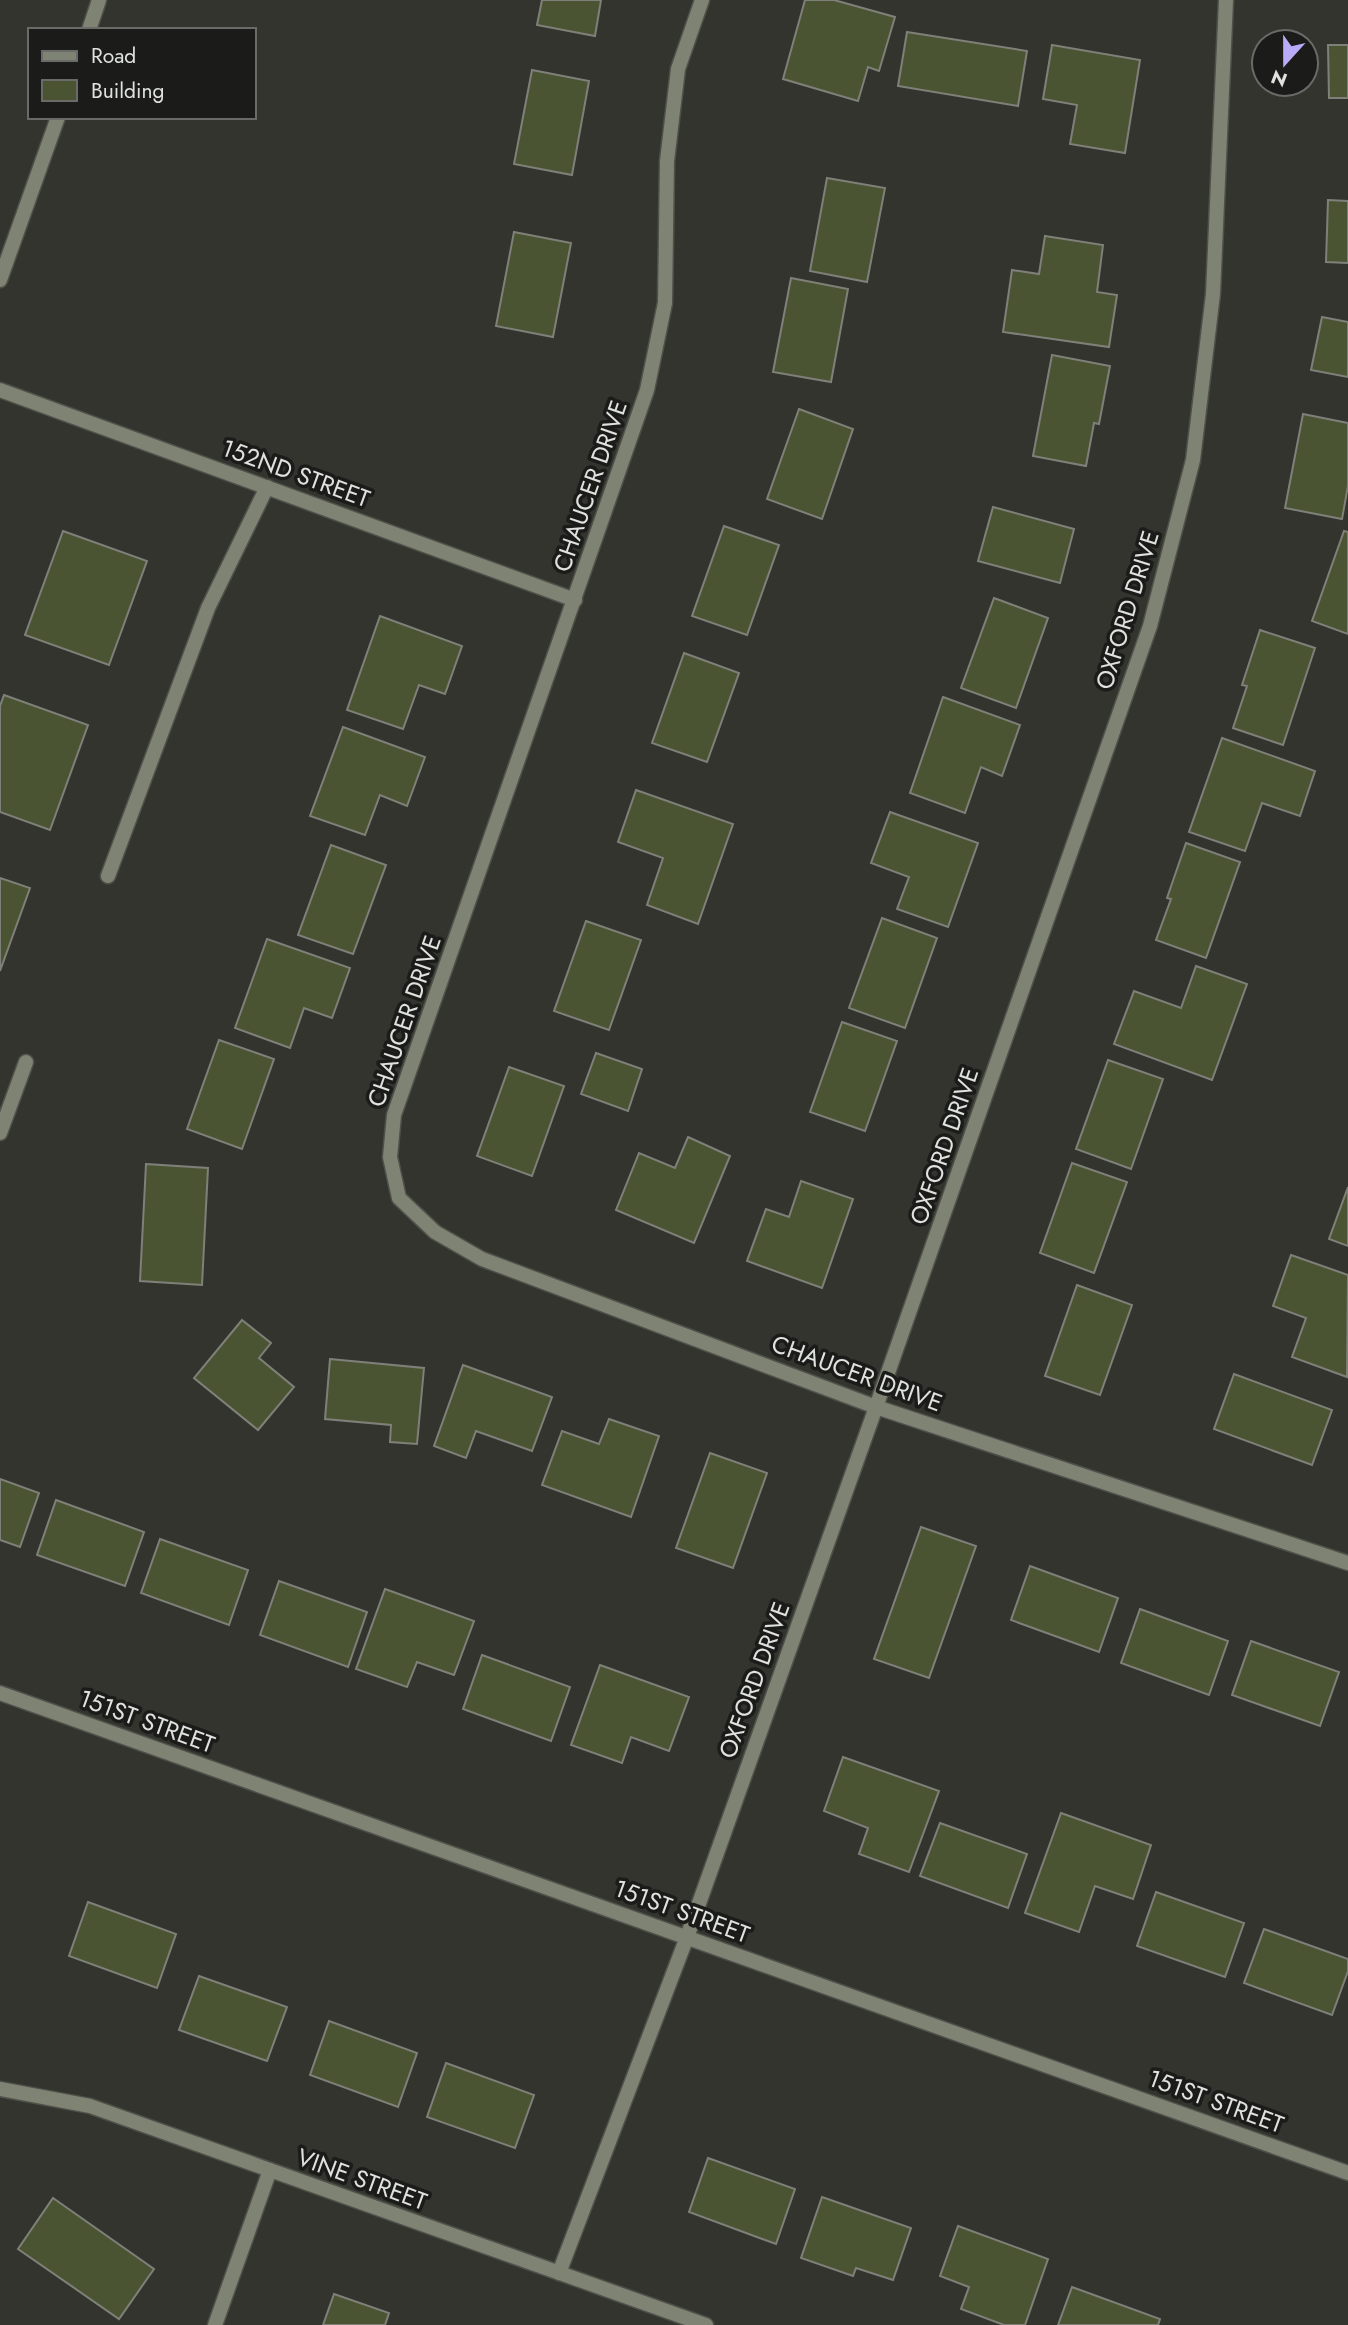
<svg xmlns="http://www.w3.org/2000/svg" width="1348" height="2325" font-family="Jost,sans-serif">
	<rect width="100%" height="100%" fill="#33342e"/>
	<!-- building -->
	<g fill="#4b5432" stroke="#7e8079" stroke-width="2">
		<path d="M542 0H601L595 36 537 25Z"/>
		<path d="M805 0H834L895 17 879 71 868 67 858 101 783 79Z"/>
		<path d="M907 32 1027 51 1018 106 898 86Z"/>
		<path d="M1052 45 1140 60 1125 153 1070 144 1077 105 1043 99Z"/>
		<path d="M1328 45H1348V98H1329Z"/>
		<path d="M532 70 589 81 572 175 514 164Z"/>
		<path d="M827 178 885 188 867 282 810 271Z"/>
		<path d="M1328 200 1348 201V263L1326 262Z"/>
		<path d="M514 232 571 243 553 337 496 326Z"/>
		<path d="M1045 236 1103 245 1097 292 1117 295 1109 347 1003 332 1012 270 1039 274Z"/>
		<path d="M791 278 848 289 831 382 773 372Z"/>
		<path d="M1322 317 1348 322V377L1311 370Z"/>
		<path d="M1052 355 1110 366 1099 424 1094 423 1086 466 1033 456Z"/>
		<path d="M799 409 853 429 822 519 767 499Z"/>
		<path d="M1303 414 1348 423V486L1342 519 1285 508Z"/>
		<path d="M993 507 1074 529 1060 583 978 561Z"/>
		<path d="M724 526 779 545 747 635 692 616Z"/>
		<path d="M63 531 147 561 109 665 25 635Z"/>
		<path d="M1344 531 1348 532V634L1312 621Z"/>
		<path d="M994 598 1048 618 1016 708 961 688Z"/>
		<path d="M380 616 462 646 445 694 419 685 403 729 347 710Z"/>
		<path d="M1260 630 1315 648 1283 745 1233 728 1247 686 1242 685Z"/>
		<path d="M684 653 739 673 707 762 652 743Z"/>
		<path d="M4 695 88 725 50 830 0 812V706Z"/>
		<path d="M943 697 1020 725 1002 776 981 767 965 813 910 793Z"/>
		<path d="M343 727 425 757 407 806 380 795 365 835 310 816Z"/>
		<path d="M1222 738 1315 771 1300 816 1262 803 1245 851 1189 832Z"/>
		<path d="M636 790 733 824 698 924 647 905 663 858 618 842Z"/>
		<path d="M890 812 978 843 948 927 897 909 909 877 871 863Z"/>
		<path d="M1186 843 1240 862 1206 958 1156 940 1171 899 1167 898Z"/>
		<path d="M331 845 386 865 353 954 298 935Z"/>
		<path d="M0 878 30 888 0 971Z"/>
		<path d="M882 918 937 938 905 1028 849 1008Z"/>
		<path d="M586 921 641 940 609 1030 554 1011Z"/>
		<path d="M267 939 350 968 332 1018 304 1008 290 1048 235 1028Z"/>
		<path d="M1196 966 1247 984 1212 1080 1114 1044 1134 991 1181 1008Z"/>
		<path d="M842 1022 897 1041 865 1131 810 1112Z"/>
		<path d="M219 1040 274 1059 242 1149 187 1129Z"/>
		<path d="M596 1053 642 1069 628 1111 581 1094Z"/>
		<path d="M1108 1060 1163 1079 1131 1169 1076 1149Z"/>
		<path d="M509 1067 564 1086 532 1176 477 1156Z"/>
		<path d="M688 1137 730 1156 694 1243 616 1210 639 1153 675 1168Z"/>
		<path d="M1072 1163 1127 1182 1094 1273 1040 1253Z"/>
		<path d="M146 1164 208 1168 202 1285 140 1281Z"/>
		<path d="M801 1181 853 1199 822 1288 747 1261 766 1209 789 1217Z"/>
		<path d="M1348 1187V1246L1329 1239Z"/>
		<path d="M1291 1255 1348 1275 1347 1377 1292 1357 1306 1318 1273 1306Z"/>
		<path d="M1077 1285 1132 1305 1100 1395 1045 1376Z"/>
		<path d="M242 1320 271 1343 259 1358 294 1387 258 1430 194 1378Z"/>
		<path d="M330 1359 424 1368 417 1444 390 1442 391 1425 325 1419Z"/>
		<path d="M463 1365 552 1397 532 1451 476 1431 466 1458 434 1446Z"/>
		<path d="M1234 1374 1332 1410 1312 1465 1214 1429Z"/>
		<path d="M609 1419 659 1436 631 1517 542 1485 562 1431 599 1444Z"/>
		<path d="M710 1453 767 1473 733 1568 676 1548Z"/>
		<path d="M0 1479 39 1493 20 1547 0 1540Z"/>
		<path d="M56 1500 144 1532 125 1586 37 1555Z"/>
		<path d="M921 1527 976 1546 929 1678 874 1659Z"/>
		<path d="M160 1539 248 1570 229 1625 141 1593Z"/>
		<path d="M1030 1566 1118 1598 1099 1652 1011 1620Z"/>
		<path d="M279 1581 367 1612 348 1667 260 1635Z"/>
		<path d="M385 1589 474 1621 454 1675 417 1662 407 1687 356 1669Z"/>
		<path d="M1140 1609 1228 1641 1209 1695 1121 1663Z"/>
		<path d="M1251 1641 1339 1672 1320 1726 1232 1695Z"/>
		<path d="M482 1655 570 1687 551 1741 463 1709Z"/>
		<path d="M600 1665 689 1697 669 1751 631 1737 622 1763 571 1745Z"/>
		<path d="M843 1757 939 1791 909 1872 859 1854 868 1828 824 1811Z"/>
		<path d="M1061 1813 1151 1845 1133 1899 1095 1886 1079 1932 1025 1913Z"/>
		<path d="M940 1823 1027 1854 1008 1908 920 1876Z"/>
		<path d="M1156 1892 1244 1923 1225 1977 1137 1946Z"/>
		<path d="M88 1902 176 1934 157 1988 69 1956Z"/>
		<path d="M1264 1929 1348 1959V1971L1332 2015 1244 1983Z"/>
		<path d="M199 1976 287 2007 267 2061 179 2030Z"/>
		<path d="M329 2021 417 2053 398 2107 310 2075Z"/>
		<path d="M446 2063 534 2095 515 2148 427 2117Z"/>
		<path d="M708 2158 795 2189 776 2244 689 2212Z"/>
		<path d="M822 2197 911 2228 893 2280 856 2268 853 2276 801 2258Z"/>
		<path d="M53 2198 154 2269 119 2319 18 2249Z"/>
		<path d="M958 2226 1048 2259 1025 2325H1004L961 2309 969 2287 940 2276Z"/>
		<path d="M1072 2287 1160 2319 1158 2325H1058Z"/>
		<path d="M334 2294 389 2313 385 2325H323Z"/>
	</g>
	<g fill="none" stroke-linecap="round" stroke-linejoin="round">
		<defs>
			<g id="minor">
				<path d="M702 0 678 69 667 161 665 303 647 390 394 1115 390 1157 399 1198 435 1232 482 1259 876 1407 1348 1563"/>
				<path d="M0 390 575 600"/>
				<path d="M108 876 208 608 267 487"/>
				<path d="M0 1133 26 1062"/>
				<path d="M0 2089 90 2106 706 2325"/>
				<path d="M559 2273 687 1937 876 1407 1150 626 1193 460 1213 294 1226 0"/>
				<path d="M215 2325 270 2170"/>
			</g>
			<g id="tertiary">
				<path d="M89 30 99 0"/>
				<path d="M0 280 58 117"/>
				<path d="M0 1693 1348 2173"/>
			</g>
		</defs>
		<!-- minor casing -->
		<use href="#minor" stroke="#4f504a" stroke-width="17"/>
		<!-- tertiary casing -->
		<use href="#tertiary" stroke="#4f504a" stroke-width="17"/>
		<!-- minor -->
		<use href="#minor" stroke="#7e8373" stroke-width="14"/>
		<!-- tertiary -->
		<use href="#tertiary" stroke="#7e8373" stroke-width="14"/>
	</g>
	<g text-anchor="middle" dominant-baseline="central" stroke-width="7" stroke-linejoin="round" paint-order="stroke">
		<!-- street labels -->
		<g font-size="24" fill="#e0e2de" stroke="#1b1c19">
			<text transform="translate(296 473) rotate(20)">152ND STREET</text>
			<text transform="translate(590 486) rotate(-71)">CHAUCER DRIVE</text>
			<text transform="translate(1127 610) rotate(-73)">OXFORD DRIVE</text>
			<text transform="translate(404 1021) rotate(-71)">CHAUCER DRIVE</text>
			<text transform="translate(944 1146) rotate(-71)">OXFORD DRIVE</text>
			<text transform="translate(857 1373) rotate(20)">CHAUCER DRIVE</text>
			<text transform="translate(754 1680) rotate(-70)">OXFORD DRIVE</text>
			<text transform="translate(147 1721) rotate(20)">151ST STREET</text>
			<text transform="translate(682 1911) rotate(20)">151ST STREET</text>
			<text transform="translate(1216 2101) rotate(20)">151ST STREET</text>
			<text transform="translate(362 2179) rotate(20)">VINE STREET</text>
		</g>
	</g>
	<!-- legend -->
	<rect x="28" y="28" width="228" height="91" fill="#1b1c19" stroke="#6a6b68" stroke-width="2"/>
	<rect x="42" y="51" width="35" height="10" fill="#7e8373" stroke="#6a6b68" stroke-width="2"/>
	<text x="91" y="63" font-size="21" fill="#e0e2de">Road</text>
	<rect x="42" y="80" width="35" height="21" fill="#4b5432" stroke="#6a6b68" stroke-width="2"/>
	<text x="91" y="98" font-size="21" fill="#e0e2de">Building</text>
	<!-- north arrow -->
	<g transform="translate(1285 63) rotate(201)"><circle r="33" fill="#1b1c19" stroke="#6a6b68" stroke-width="2"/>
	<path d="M0-5L12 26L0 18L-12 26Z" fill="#b9abf7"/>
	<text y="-10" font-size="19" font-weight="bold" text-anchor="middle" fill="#e0e2de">N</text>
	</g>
</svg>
